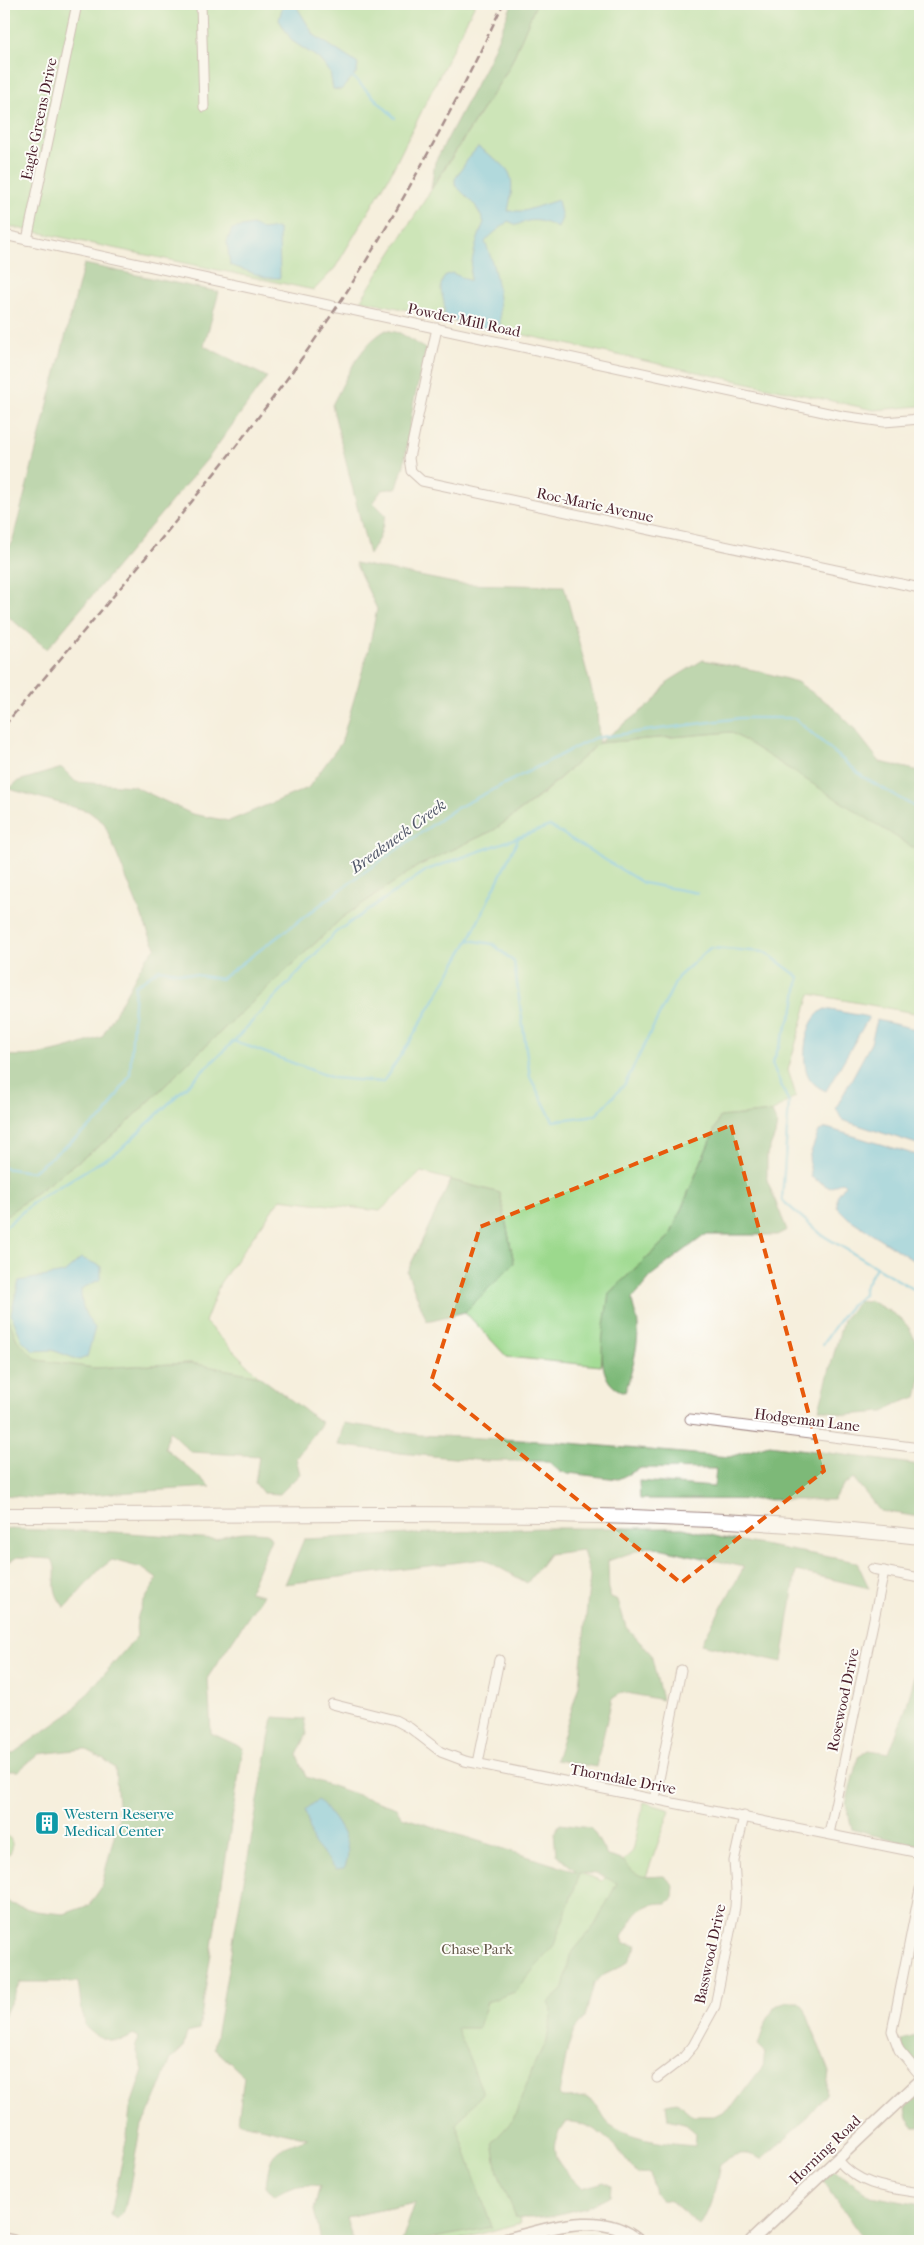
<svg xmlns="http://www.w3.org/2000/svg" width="924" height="2245" font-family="'IM FELL French Canon',serif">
	<rect width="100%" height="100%" fill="#fdfcf7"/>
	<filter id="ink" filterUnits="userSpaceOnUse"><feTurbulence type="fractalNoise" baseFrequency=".02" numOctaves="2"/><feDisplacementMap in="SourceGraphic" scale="10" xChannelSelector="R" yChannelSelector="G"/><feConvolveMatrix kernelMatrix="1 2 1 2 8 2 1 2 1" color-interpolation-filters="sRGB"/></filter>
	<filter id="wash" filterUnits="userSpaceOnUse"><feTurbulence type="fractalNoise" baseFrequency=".0096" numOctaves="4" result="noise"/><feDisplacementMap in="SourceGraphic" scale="20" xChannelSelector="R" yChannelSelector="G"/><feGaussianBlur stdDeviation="1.12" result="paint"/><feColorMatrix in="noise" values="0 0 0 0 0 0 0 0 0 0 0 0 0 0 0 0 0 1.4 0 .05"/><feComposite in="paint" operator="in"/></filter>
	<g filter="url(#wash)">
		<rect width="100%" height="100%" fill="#f6efdd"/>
		<!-- green -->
		<g fill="#9cd98d" stroke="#737c5c">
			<path d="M4 4H475L389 177 335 268 314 290 12 227 4 222Z"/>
			<path d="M536 4H920V406L874 410 361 300 509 68Z"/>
			<path d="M731 732 920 851V1014L810 994 788 1070 796 1096 772 1112 720 1117 670 1236 609 1293 601 1366 507 1357 465 1312 514 1263 500 1193 421 1172 380 1211 280 1199 220 1283 205 1322 259 1376 191 1363 94 1368 37 1360 17 1340 4 1309V1217L120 1130 197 1054 343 917 418 866 494 830 538 798 599 743Z"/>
			<path d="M644 1802 670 1810 639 1896 554 2020 506 2161 520 2223 454 2241H437L415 2203 346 2217 314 2210 330 2143 580 1873 602 1881 633 1851Z"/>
			<path d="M4 1833C15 1840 15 1852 4 1858Z"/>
		</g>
		<!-- forest -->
		<g fill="#7db978" stroke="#646c52">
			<path d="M512 4H536L509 68 431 189 435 162 488 62Z"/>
			<path d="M84 264 219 292 204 346 267 377 209 457 47 649 4 613V553L12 543Z"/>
			<path d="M386 330 400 333 426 349 413 405 404 465 397 488 382 490 373 502 386 515 379 538 369 555 332 405C346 379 359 345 386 330Z"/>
			<path d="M355 563 459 584 564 586 597 710 599 743 653 702 669 681 703 660 759 671 797 682 832 706 851 725 880 762 920 771V852L731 732 599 743 537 798 494 830 418 866 343 917 197 1054 120 1130 4 1217V1055C41 1059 68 1048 102 1037L144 961 156 947 149 934 104 823 88 811 9 789 18 781 62 768 76 782 133 786 192 814 229 821 308 788 341 743 368 652 377 609Z"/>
			<path d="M772 1112 777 1124 775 1135 767 1155V1180L787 1230 777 1235H705L653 1274 632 1299C633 1308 638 1319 638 1326 639 1343 631 1376 625 1392 588 1384 606 1320 609 1293L670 1236 720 1117Z"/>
			<path d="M451 1180 500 1193 514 1263 465 1312 427 1321 407 1272Z"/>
			<path d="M869 1300C879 1306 893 1312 902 1320 921 1337 924 1375 917 1397L896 1404 884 1412 846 1415 819 1409 843 1320 859 1301 866 1302Z"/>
			<path d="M4 1309 17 1340 37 1360 94 1368 191 1363 259 1376 322 1423 296 1458 300 1474 280 1494 263 1493 255 1483 259 1456 191 1452 169 1431 165 1448 211 1487 37 1498 4 1495Z"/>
			<path d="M344 1423 420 1435 558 1442 729 1457 769 1445 920 1465V1517L880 1511 854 1479 844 1484 833 1500 640 1499 639 1481 714 1487 716 1469 641 1468 618 1479 560 1472 548 1461H486L400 1453 338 1445Z"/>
			<path d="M540 1528H683L723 1538 857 1562 869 1588 796 1571 782 1662 701 1644 744 1567 650 1546 608 1561 609 1596 618 1600 626 1627 651 1654 662 1700 622 1692 612 1699 596 1767 556 1760 579 1685 590 1576 583 1550 549 1554 527 1583 484 1559 285 1584 304 1539Z"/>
			<path d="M4 1529 114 1532 216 1539C234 1531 248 1531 267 1533L271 1539 249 1592 263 1595 208 1677 211 1733 243 1748 199 2030 187 2033 183 2048 171 2059 155 2100 140 2129 129 2192 124 2211 116 2219 111 2215 127 2136 130 2108 143 2070 135 2045 139 2037 133 2034C121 2048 94 2038 84 2025L78 1982H20L4 2016V1897L11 1904 36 1911 64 1914 89 1905 101 1888 119 1816 115 1768 104 1759 84 1749 39 1754 18 1771H4V1753L12 1754 71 1712 137 1636C133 1613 147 1598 157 1579L142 1568 112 1560 100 1569 65 1608C46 1586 61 1575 52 1559L18 1557 4 1564Z"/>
			<path d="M920 1638V1845L868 1834 852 1829 846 1804 858 1757 869 1750 889 1753 906 1708 918 1665 915 1640Z"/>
			<path d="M273 1717 304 1719 307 1734 297 1755 306 1777 396 1808 402 1817 577 1872 556 1854 554 1833 560 1824 590 1828 594 1832 607 1856C631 1860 624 1867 639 1875 646 1878 656 1876 664 1876L674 1885 673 1898 667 1903C638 1903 637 1913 622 1937L624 1943 637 1945 627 1963 604 1974 594 1984 585 2017 574 2031 568 2047 559 2094 563 2098 586 2097C590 2100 595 2103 598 2107 602 2114 605 2122 612 2126 633 2141 670 2144 695 2146L696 2133 684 2123 668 2119 666 2104 677 2102 693 2116H714L732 2107 763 2066 765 2052 758 2045 765 2024 775 2006 787 2002H799L804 2007 829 2072 826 2094 800 2125 762 2159C744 2151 736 2152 720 2164 716 2186 712 2206 700 2226L671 2201 661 2200 655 2193 650 2173 637 2174C620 2150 597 2121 566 2122 542 2152 559 2165 582 2188L604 2182 611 2186 610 2196C593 2208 536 2222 516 2217L498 2173 493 2142 513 2120 536 2060 547 2041 552 2010 548 2003 563 1989 570 1955 595 1925 617 1883 598 1874 580 1873 554 1945 515 1992 487 2002 479 2028H457L483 2093 456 2124 492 2227 419 2241H402L415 2203 346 2217 353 2241H321L314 2210 320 2186C303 2183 289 2187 275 2196L266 2186C270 2148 275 2151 308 2138L238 2122 244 2076 214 2048Z"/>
			<path d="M920 2034V2068L904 2057 902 2040Z"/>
			<path d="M919 2093 920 2097V2127H913L907 2119 905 2108Z"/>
			<path d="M831 2167 871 2196 920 2205V2241H857L862 2237 820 2176Z"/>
			<path d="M591 2233 625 2241H548Z"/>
		</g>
		<!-- water -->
		<g fill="#5dbedb" stroke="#546e83">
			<path d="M283 4H295L314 35 358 64 357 72 341 90 333 89 330 72 318 58 292 41 279 20Z"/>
			<path d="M478 147C511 170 517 170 508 211H524L558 200 562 218 558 228C543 221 533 217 517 225L508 221C500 229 492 233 485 242 497 270 501 301 500 332L444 319C444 314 445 308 444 302 441 290 438 286 446 275L452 273 470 281C470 261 477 240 484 222L475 205 455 185V179L470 156Z"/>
			<path d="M252 225 263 230 276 228 279 230 280 278H267L230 265 227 242 232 229Z"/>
			<path d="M825 1009 869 1017 826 1091C818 1088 810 1082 807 1073 801 1055 806 1017 825 1009Z"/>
			<path d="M877 1020 920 1030V1145L842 1120 836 1108 871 1043Z"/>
			<path d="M827 1128 920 1156V1265L848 1218 837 1207V1196L845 1185 842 1182 830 1188 811 1177 809 1157 819 1131Z"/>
			<path d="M81 1258 101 1266V1279L81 1289C81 1306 84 1315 95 1328L87 1357 79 1360 52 1350 33 1351 22 1340 11 1314 19 1281 64 1273Z"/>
			<path d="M318 1800C334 1817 357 1844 344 1868L336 1869 313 1842 305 1810Z"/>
		</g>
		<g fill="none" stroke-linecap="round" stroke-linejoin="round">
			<!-- stream -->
			<g stroke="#5dbedb" stroke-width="2.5">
				<path d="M353 77 395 118"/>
				<path d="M469 940 519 837 550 826 643 883 698 893"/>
				<path d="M234 1041 336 932 427 870 519 837"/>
				<path d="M4 1168 32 1172 104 1116 130 1075 135 986 159 969 221 979 363 873 455 809 594 738 740 718H794L863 777 920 810"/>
				<path d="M4 1228 35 1201 120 1150 234 1041 333 1078 383 1082 410 1041 469 940 493 944 514 962 530 1077 553 1121 596 1115 625 1084 678 977 710 948 765 952 799 977 794 1008 772 1064 789 1103 782 1200 822 1235 920 1293"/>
				<path d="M823 1344C834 1328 847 1305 864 1295V1288L876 1267"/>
			</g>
		</g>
	</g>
	<g filter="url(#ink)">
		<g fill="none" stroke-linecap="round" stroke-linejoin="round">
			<defs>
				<g id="minor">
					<path d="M201 4 204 107"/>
					<path d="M4 235 842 416 884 422 920 419"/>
					<path d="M27 240 77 4"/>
					<path d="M437 328 409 458 411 471 422 481 920 588"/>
					<path d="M690 1419 920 1448"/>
					<path d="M872 1569 920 1578"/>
					<path d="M332 1704 395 1720 410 1728 441 1752 465 1761 920 1853"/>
					<path d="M478 1763 499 1660"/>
					<path d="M655 1799 681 1670"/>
					<path d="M829 1834 884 1571"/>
					<path d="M920 1889 892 2031 899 2050 920 2075"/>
					<path d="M657 2078 682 2059 693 2046 715 2006 735 1907 736 1890 734 1861 744 1816"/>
					<path d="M838 2160C859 2186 889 2188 920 2193"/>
				</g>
				<g id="tertiary">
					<path d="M4 2239 13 2241"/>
					<path d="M500 2241C543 2231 600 2207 639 2241"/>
					<path d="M751 2241 920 2081"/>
				</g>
				<path id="primary" d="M4 1515C128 1515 253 1515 377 1514 559 1514 740 1516 920 1537"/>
			</defs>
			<!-- minor casing -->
			<use href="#minor" stroke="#a08784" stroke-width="11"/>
			<!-- tertiary casing -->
			<use href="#tertiary" stroke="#a08784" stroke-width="14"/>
			<!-- primary casing -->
			<use href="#primary" stroke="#a08784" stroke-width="16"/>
			<!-- minor -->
			<use href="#minor" stroke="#fff" stroke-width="9"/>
			<!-- tertiary -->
			<use href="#tertiary" stroke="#fff" stroke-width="11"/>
			<!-- primary -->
			<use href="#primary" stroke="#fff" stroke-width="14"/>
			<!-- rail -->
			<path stroke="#4a1f2b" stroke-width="2.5" stroke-dasharray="8 4" stroke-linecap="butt" d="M4 726C103 607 206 491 297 365 378 252 444 129 503 4"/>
		</g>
	</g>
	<!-- marked area -->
	<path d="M0 0H924V2245H0ZM731 1125 824 1471 681 1583 431 1382 480 1227Z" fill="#f6efdd" fill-opacity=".55" fill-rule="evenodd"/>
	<path fill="none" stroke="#e8590c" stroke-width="4" stroke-dasharray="10 6" stroke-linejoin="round" d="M731 1125 824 1471 681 1583 431 1382 480 1227Z"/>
	<!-- icons -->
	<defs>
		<symbol id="building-square" viewBox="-11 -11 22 22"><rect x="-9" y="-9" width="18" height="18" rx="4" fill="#0f9aa8" stroke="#fdfcf7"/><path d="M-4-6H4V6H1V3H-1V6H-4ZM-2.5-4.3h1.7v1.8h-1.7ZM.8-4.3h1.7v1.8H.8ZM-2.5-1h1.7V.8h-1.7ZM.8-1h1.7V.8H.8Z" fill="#fff"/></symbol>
	</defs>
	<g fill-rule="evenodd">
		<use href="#building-square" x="33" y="1809" width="28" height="28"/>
	</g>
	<g text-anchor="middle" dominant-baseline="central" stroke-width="4" stroke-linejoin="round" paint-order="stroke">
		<!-- street labels -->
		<g font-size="15" fill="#4a1f2b" stroke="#fdfcf7">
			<text transform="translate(39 119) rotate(-78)">Eagle Greens Drive</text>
			<text transform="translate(464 320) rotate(12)">Powder Mill Road</text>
			<text transform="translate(595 505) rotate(12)">Roc-Marie Avenue</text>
			<text transform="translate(807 1420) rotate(7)">Hodgeman Lane</text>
			<text transform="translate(843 1700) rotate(-78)">Rosewood Drive</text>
			<text transform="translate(623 1779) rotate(11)">Thorndale Drive</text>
			<text transform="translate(710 1954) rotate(-78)">Basswood Drive</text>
			<text transform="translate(825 2150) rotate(-44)">Horning Road</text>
		</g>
		<!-- culture labels -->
		<g font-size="15" fill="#0d838f" stroke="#fdfcf7" text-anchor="start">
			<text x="64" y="1814">Western Reserve<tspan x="64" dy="17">Medical Center</tspan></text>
		</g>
		<!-- park labels -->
		<g font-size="15" fill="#635748" stroke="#fdfcf7">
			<text x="477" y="1949">Chase Park</text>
		</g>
		<!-- water labels -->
		<g font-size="16" font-style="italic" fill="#515769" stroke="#fdfcf7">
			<text transform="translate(398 836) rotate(-36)">Breakneck Creek</text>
		</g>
	</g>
	<!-- margin -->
	<rect width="924" height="2245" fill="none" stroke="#fdfcf7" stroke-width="20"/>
</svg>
